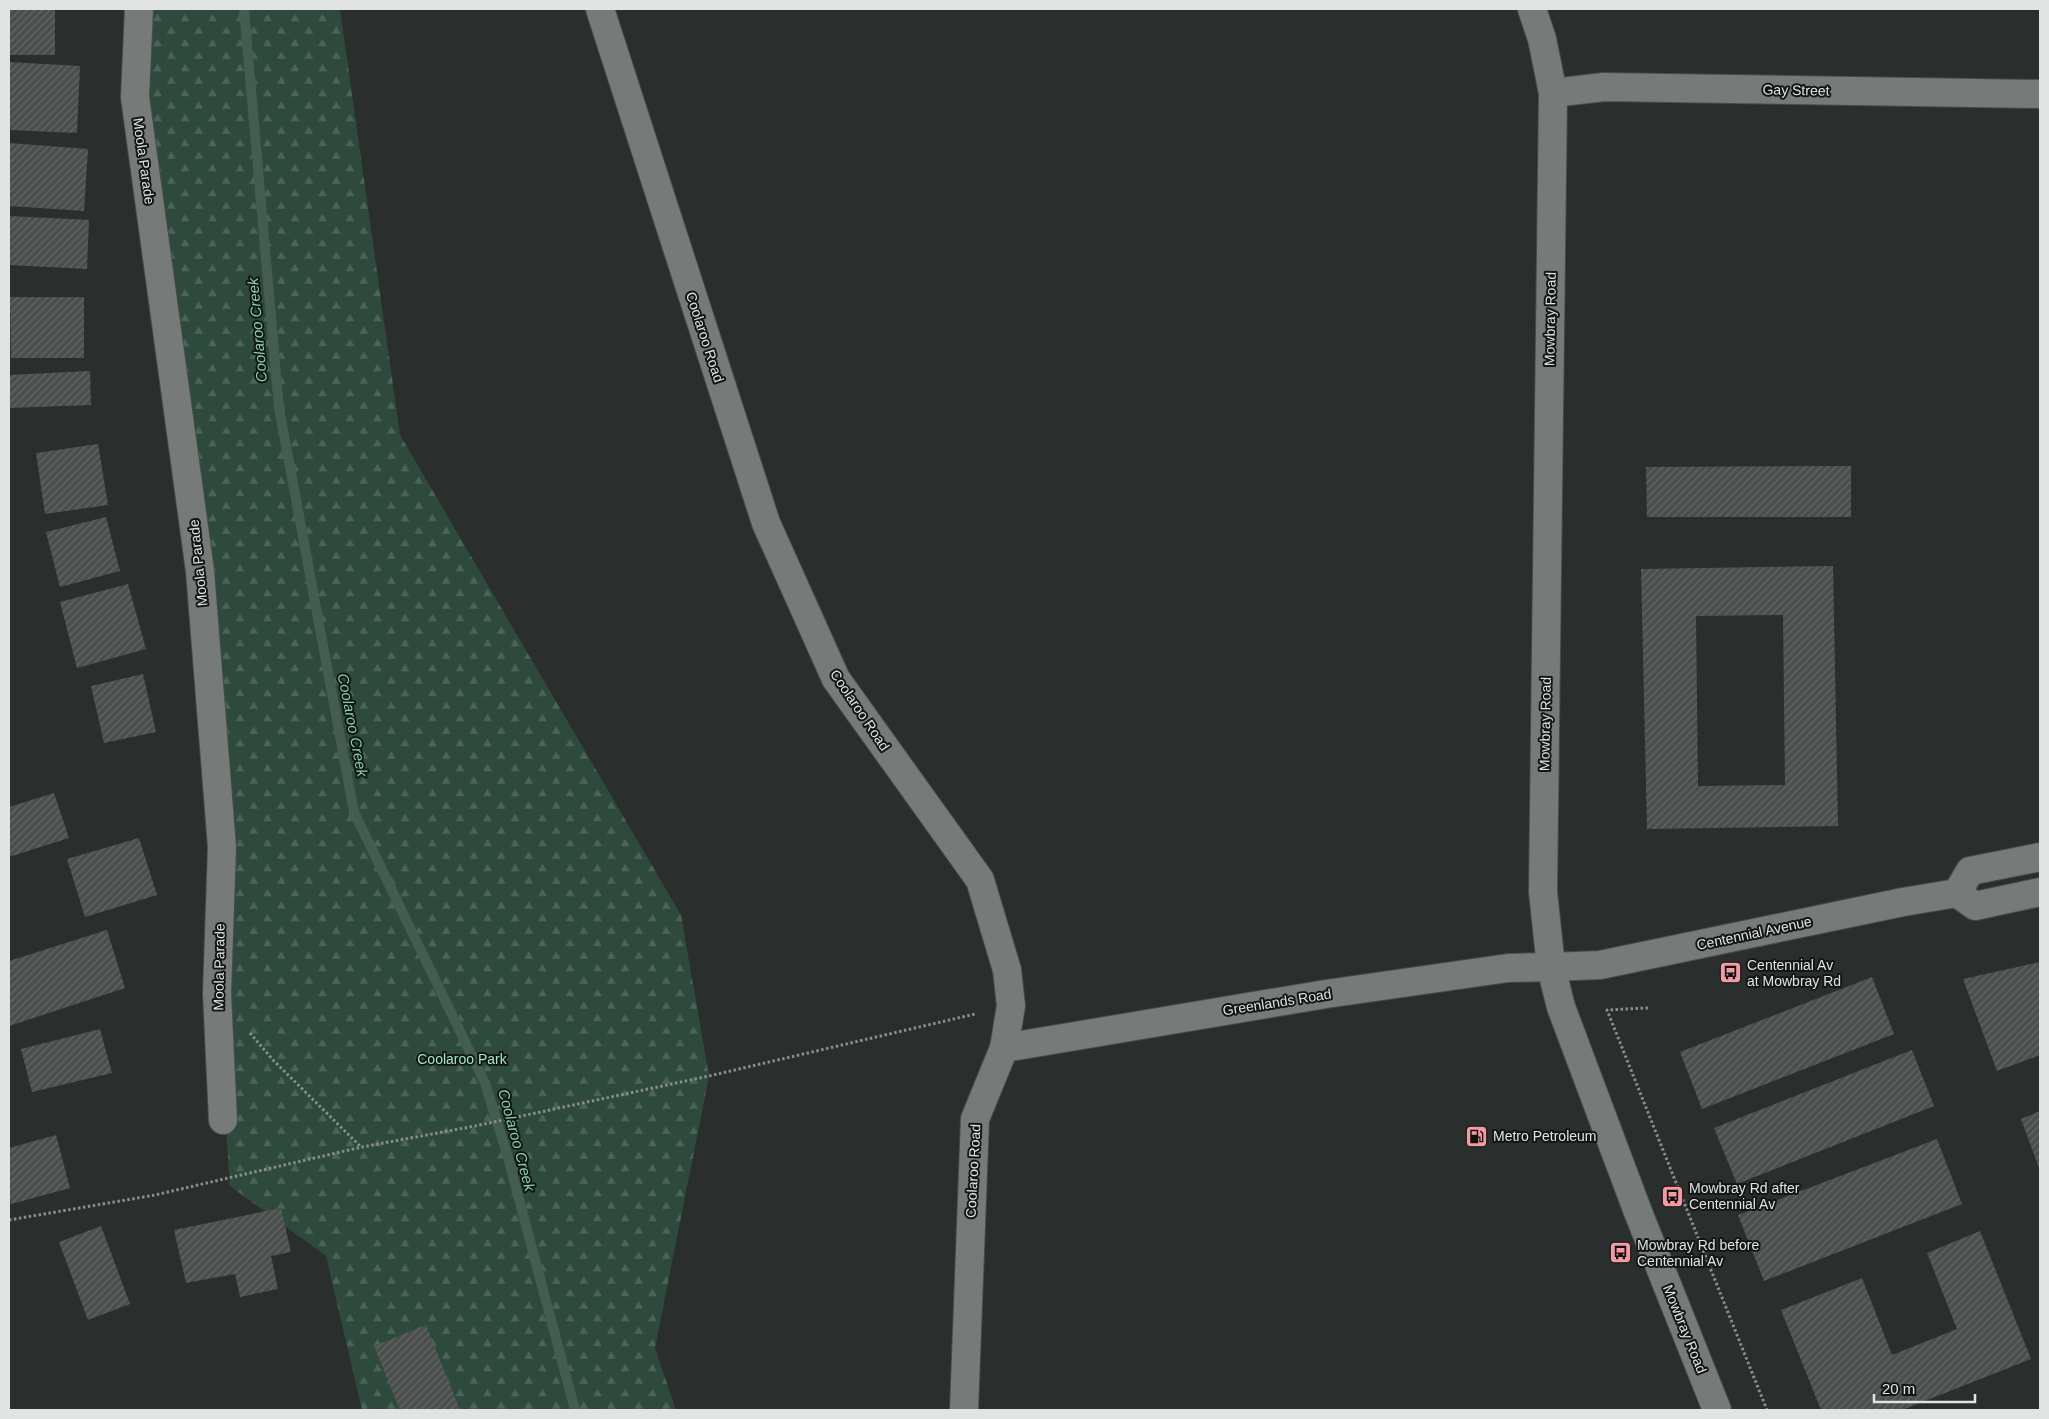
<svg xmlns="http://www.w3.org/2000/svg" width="2049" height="1419" font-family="Helvetica,sans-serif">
	<defs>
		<pattern id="forest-firs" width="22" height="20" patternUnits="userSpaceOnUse" patternTransform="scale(1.25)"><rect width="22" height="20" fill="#2d4a3d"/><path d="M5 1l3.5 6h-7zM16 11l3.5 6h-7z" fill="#4b6459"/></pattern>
		<pattern id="building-hatch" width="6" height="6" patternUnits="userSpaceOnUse" patternTransform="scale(1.25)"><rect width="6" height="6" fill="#4a4e4c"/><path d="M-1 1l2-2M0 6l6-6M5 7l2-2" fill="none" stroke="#646766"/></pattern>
	</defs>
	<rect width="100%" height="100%" fill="#2a2e2c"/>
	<!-- forest -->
	<path fill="url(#forest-firs)" d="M139 9H340L400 435 681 915 709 1076 655 1348 676 1410H362L326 1256 230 1186 217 993 222 847 135 97Z"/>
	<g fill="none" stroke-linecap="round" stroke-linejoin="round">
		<!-- stream -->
		<path stroke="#445c52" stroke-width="10" d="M244 9 279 408 354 812 485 1083 507 1154 575 1410"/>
	</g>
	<!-- building -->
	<g fill="url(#building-hatch)" fill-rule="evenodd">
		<rect x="9" y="9" width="46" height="46"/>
		<path d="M9 62 80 66 77 133 9 130Z"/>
		<path d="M9 143 88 149 84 211 9 206Z"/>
		<path d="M9 216 89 220 87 269 9 265Z"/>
		<path d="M10 297H84V358H11Z"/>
		<path d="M90 371 91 405 9 408V375Z"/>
		<path d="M98 444 108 505 45 514 36 453Z"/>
		<path d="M1851 466V517H1647L1646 467Z"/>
		<path d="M106 517 120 571 60 587 46 532Z"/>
		<path d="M1833 566 1838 826 1647 829 1641 569ZM1783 615 1785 785 1698 786 1696 616Z"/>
		<path d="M128 584 146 649 77 668 60 602Z"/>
		<path d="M143 674 156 732 104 743 91 686Z"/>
		<path d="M54 793 69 838 9 857V807Z"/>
		<path d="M139 838 157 895 85 917 67 859Z"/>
		<path d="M107 930 125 988 9 1026V961Z"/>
		<path d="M2040 962V1055L1997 1071 1963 979Z"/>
		<path d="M1872 977 1894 1034 1702 1109 1680 1052Z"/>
		<path d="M100 1029 112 1073 32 1092 21 1049Z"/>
		<path d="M1912 1050 1934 1106 1737 1184 1714 1128Z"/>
		<path d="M2040 1111V1171L2021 1119Z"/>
		<path d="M56 1135 70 1188 11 1204 9 1197V1148Z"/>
		<path d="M1937 1139 1962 1204 1764 1281 1738 1215Z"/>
		<path d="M281 1208 291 1252 271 1256 278 1289 240 1297 235 1274 186 1283 174 1230Z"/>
		<path d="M101 1226 130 1304 88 1320 59 1242Z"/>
		<path d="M1980 1231 2031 1359 1902 1410H1821L1781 1310 1862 1278 1892 1355 1957 1329 1927 1253Z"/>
		<path d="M426 1325 460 1410H400L374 1346Z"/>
	</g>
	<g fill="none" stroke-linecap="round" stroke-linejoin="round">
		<defs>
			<g id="street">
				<path d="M139 9 135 97 200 571 222 847 217 993 223 1120"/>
				<path d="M600 9 766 523 836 679 980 880 1007 970 1011 1006 1004 1048 975 1119 964 1410"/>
				<path d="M1553 93 1604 87 2040 94"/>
				<path d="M1004 1048 1326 994 1508 968 1551 967"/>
			</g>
			<g id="secondary">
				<path d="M1532 9 1542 39 1553 93 1543 892 1551 967 1561 1007 1638 1212 1717 1410"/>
				<path d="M1957 893 1970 871 2040 857"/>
				<path d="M1551 967 1600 965 1903 902 1957 893 1975 906 2040 892"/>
			</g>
		</defs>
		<!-- street casing -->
		<use href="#street" stroke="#494c4b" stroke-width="30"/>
		<!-- secondary casing -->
		<use href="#secondary" stroke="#494c4b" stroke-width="30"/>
		<!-- path -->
		<g stroke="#8a8d8c" stroke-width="3" stroke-dasharray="2.5 2.5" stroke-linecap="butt">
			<path d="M1648 1008 1607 1010 1767 1410"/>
			<path d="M250 1033 273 1060 361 1147"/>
			<path d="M9 1220 155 1195 362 1147 475 1126 709 1076 975 1014"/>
		</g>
		<!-- street -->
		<use href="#street" stroke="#767a78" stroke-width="28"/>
		<!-- secondary -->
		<use href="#secondary" stroke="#767a78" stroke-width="28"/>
	</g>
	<!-- icons -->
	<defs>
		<symbol id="bus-square" viewBox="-11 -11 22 22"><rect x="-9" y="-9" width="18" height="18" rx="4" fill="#f49aa3" stroke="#141615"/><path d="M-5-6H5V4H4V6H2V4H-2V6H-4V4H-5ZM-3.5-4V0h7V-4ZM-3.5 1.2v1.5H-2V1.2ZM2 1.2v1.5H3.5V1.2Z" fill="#111"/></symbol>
		<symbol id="fuel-square" viewBox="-11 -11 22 22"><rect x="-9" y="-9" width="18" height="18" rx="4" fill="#f49aa3" stroke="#141615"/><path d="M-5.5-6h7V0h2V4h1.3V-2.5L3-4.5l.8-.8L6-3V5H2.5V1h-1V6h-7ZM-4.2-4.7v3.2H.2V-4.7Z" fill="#111"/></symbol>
	</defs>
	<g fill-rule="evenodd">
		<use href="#bus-square" x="1718" y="960" width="25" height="25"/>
		<use href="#fuel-square" x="1464" y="1124" width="25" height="25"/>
		<use href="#bus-square" x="1660" y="1184" width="25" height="25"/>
		<use href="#bus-square" x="1608" y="1240" width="25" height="25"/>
	</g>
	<g text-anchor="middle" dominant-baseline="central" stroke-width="4" stroke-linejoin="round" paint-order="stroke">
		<!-- street labels -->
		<g font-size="14" fill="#e2e4e3" stroke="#141615">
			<text transform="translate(1796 90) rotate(1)">Gay Street</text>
			<text transform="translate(144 161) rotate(82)">Moola Parade</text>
			<text transform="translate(1550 319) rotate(-89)">Mowbray Road</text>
			<text transform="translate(705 337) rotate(72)">Coolaroo Road</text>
			<text transform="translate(198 563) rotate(-96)">Moola Parade</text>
			<text transform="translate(860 710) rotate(56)">Coolaroo Road</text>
			<text transform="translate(1545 724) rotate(-89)">Mowbray Road</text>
			<text transform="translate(1754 933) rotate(-12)">Centennial Avenue</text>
			<text transform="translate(219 967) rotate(-89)">Moola Parade</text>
			<text transform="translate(1277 1002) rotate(-9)">Greenlands Road</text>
			<text transform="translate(973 1171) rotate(-87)">Coolaroo Road</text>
			<text transform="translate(1685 1329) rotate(68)">Mowbray Road</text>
		</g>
		<!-- poi labels -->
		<g font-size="14" fill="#e2e4e3" stroke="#141615" text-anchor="start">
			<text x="1747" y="965">Centennial Av<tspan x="1747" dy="16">at Mowbray Rd</tspan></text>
			<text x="1493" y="1136">Metro Petroleum</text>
			<text x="1689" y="1188">Mowbray Rd after<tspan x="1689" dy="16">Centennial Av</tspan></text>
			<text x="1637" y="1245">Mowbray Rd before<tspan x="1637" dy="16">Centennial Av</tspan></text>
		</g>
		<!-- park labels -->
		<g font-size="14" fill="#9ce8c4" stroke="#141615">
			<text x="462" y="1059">Coolaroo Park</text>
		</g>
		<!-- water labels -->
		<g font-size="15" font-style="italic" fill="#86d1ae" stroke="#141615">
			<text transform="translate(257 330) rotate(-95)">Coolaroo Creek</text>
			<text transform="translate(353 725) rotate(79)">Coolaroo Creek</text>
			<text transform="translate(517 1140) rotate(75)">Coolaroo Creek</text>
		</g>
	</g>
	<!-- border -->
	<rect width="2049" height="1419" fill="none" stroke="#e2e4e3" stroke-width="20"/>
	<!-- scale -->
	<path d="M1874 1394v8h101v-8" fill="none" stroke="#e2e4e3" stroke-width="2.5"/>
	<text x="1882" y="1394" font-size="15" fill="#e2e4e3" stroke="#141615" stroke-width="4" paint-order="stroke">20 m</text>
</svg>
